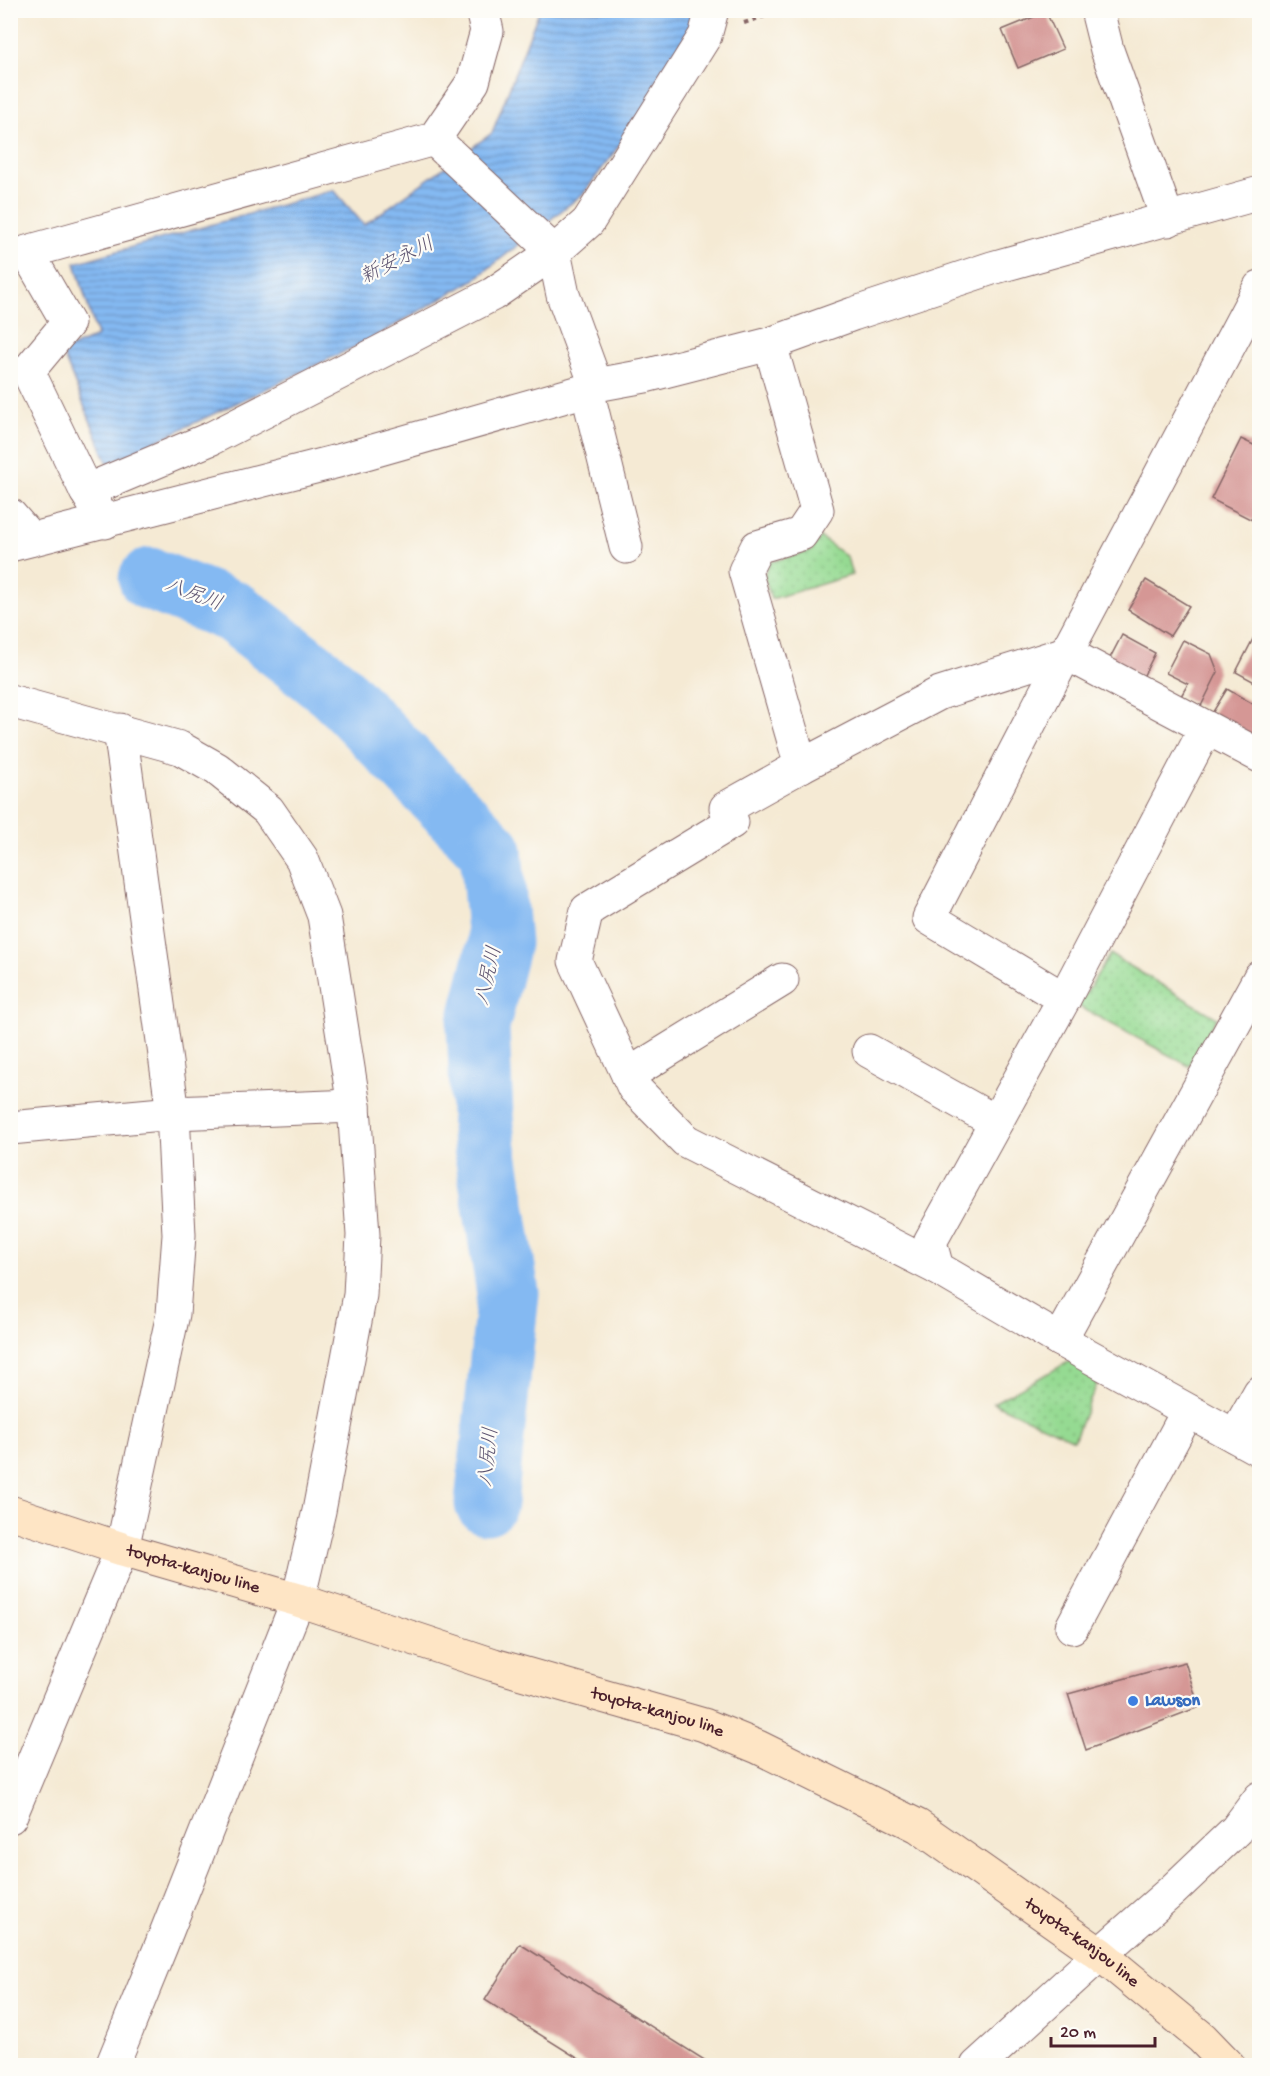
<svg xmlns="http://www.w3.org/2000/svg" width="1270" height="2076" font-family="'Gochi Hand','Klee One',sans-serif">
	<defs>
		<pattern id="grass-dots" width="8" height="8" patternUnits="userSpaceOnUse" patternTransform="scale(1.5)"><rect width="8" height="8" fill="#95da92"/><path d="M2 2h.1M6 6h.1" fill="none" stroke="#82bb7e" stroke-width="1.8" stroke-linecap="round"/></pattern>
		<pattern id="water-rules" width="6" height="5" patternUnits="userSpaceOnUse" patternTransform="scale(1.5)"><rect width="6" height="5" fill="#84b9f2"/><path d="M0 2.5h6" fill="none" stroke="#6e96c4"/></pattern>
	</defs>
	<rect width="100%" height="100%" fill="#fdfcf7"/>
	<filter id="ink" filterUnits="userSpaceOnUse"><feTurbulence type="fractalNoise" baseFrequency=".0167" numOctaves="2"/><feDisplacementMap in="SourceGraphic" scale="12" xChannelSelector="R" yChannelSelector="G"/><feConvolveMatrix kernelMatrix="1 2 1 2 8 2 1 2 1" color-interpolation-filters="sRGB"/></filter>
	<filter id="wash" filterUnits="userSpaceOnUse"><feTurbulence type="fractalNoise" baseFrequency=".008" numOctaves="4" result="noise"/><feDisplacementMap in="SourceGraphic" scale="24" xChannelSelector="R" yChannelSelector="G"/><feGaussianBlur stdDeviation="1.35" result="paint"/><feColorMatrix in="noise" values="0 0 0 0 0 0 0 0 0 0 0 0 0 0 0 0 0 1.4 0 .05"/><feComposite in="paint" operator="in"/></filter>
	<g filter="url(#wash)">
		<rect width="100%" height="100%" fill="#f5ead4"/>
		<!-- grass -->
		<g fill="url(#grass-dots)" stroke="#707c5e" stroke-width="1.5">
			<path d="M820 537 847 557 852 575 771 599 764 575 770 562 811 551Z"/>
			<path d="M1110 954 1217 1018 1189 1066 1078 1006Z"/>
			<path d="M1072 1360 1101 1374 1074 1440 993 1403Z"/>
		</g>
		<!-- water -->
		<path fill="url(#water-rules)" stroke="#676c8e" stroke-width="1.5" d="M539 11H697L685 57 584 193 474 280 369 340 108 464 62 352 97 336 75 263 334 190 364 225 492 133Z"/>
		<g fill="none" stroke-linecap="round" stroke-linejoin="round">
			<!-- river -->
			<path stroke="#84b9f2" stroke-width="63" d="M150 579 234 612 334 689 491 851 499 943 478 1027 483 1135 508 1293 486 1503"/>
		</g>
		<g id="blocks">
			<!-- building -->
			<g fill="#d59795">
				<path d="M1046 12 1063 49 1018 68 1002 30Z"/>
				<path d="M1241 439 1260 448V524L1211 499Z"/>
				<path d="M1146 580 1189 606 1170 636 1128 610Z"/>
				<path d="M1122 635 1155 653 1143 677 1109 660Z"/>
				<path d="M1254 637 1260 640V685L1236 672Z"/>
				<path d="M1183 640 1211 654 1218 672 1201 706 1181 696 1188 684 1166 673Z"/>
				<path d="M1227 689 1260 708V728L1253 739 1211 715Z"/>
				<path d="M1185 1662 1199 1707 1086 1750 1068 1694Z"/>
				<path d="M520 1944 714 2066H590L485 2000Z"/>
			</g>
		</g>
	</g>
	<g filter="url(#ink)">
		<use href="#blocks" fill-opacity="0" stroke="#866666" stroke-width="1.5"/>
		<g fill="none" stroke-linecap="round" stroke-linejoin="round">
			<defs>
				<g id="minor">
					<path d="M1097 10 1107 50 1168 220"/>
					<path d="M434 139 554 252 563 295 596 385"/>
					<path d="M1260 287 1066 653 1260 756"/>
					<path d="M770 344 817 510 801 534 757 547 745 571 801 766"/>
					<path d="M587 390 626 547"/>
					<path d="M86 491 212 438 349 368 493 294 554 252 588 222 705 36 712 10"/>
					<path d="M10 515 31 539"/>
					<path d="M105 522 86 491 28 371 68 323 27 252 434 139 473 82 487 31 482 10"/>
					<path d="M10 545 338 461 587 390 596 385 645 376 770 344 853 314 992 268 1260 193"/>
					<path d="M10 701 180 748 217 769 268 810 302 859 324 916 354 1106 363 1235 360 1295 319 1511 298 1600 161 1946 112 2066"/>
					<path d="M1206 728 1064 999 930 1242 937 1268 1060 1340 1260 1450"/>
					<path d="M1064 999 929 918 1066 653"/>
					<path d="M869 1051 996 1122"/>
					<path d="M628 1075 782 980"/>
					<path d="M10 1128 173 1113 354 1106"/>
					<path d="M937 1268 686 1141 634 1088 575 961 587 910 732 822 726 808 801 766 940 693 1066 653"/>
					<path d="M1060 1340 1260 977"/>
					<path d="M1235 1436 1260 1392"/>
					<path d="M1072 1627 1188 1411"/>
					<path d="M10 1817 122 1549 173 1314 179 1235 173 1113 120 730"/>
					<path d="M1100 1954 1173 1890 1236 1830 1260 1798"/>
				</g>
				<path id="tertiary" d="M977 2066 1100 1954"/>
				<g id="secondary">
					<path id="s1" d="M10 1512 122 1549 298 1600 494 1665 704 1725 758 1747 918 1826 1100 1954 1202 2038 1229 2066"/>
				</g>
			</defs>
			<!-- minor casing -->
			<use href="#minor" stroke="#866666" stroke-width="35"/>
			<!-- tertiary casing -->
			<use href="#tertiary" stroke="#866666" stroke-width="35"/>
			<!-- secondary casing -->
			<use href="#secondary" stroke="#866666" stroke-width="35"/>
			<!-- path -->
			<path stroke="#866666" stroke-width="4" stroke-dasharray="4.5 4.5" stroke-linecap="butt" d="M744 23 783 10"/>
			<!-- minor -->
			<use href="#minor" stroke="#fff" stroke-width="33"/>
			<!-- tertiary -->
			<use href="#tertiary" stroke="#fff" stroke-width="33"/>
			<!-- secondary -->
			<use href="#secondary" stroke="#fee5c5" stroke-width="33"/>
		</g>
	</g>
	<!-- markers -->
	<circle fill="#3f7fe0" stroke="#fdfcf7" stroke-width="2" cx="1133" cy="1701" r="6"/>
	<g text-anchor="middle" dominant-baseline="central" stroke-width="4.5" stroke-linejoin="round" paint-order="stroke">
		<!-- street labels -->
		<g font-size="18" fill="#4a1f2b" stroke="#fdfcf7">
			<text stroke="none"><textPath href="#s1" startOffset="192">toyota-kanjou line</textPath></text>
			<text stroke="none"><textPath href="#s1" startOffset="678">toyota-kanjou line</textPath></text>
			<text stroke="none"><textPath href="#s1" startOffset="1164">toyota-kanjou line</textPath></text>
		</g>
		<!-- shop labels -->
		<g font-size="18" font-weight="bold" fill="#366cbe" stroke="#fdfcf7" text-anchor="start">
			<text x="1145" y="1701">Lawson</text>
		</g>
		<!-- water labels -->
		<g font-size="20" font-style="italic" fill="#5e5571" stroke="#fdfcf7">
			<text transform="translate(398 262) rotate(-27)">新安永川</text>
			<text transform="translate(193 596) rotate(21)">八尻川</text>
			<text transform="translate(490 976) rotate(-77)">八尻川</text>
			<text transform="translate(490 1457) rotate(-84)">八尻川</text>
		</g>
	</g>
	<!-- margin -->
	<rect width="1270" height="2076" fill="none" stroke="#fdfcf7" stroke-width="36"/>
	<!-- scale -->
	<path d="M1051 2037v9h104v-9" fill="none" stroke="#4a1f2b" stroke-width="3"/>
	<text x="1060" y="2037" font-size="18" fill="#4a1f2b" stroke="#fdfcf7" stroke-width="4.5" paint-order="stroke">20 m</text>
</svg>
